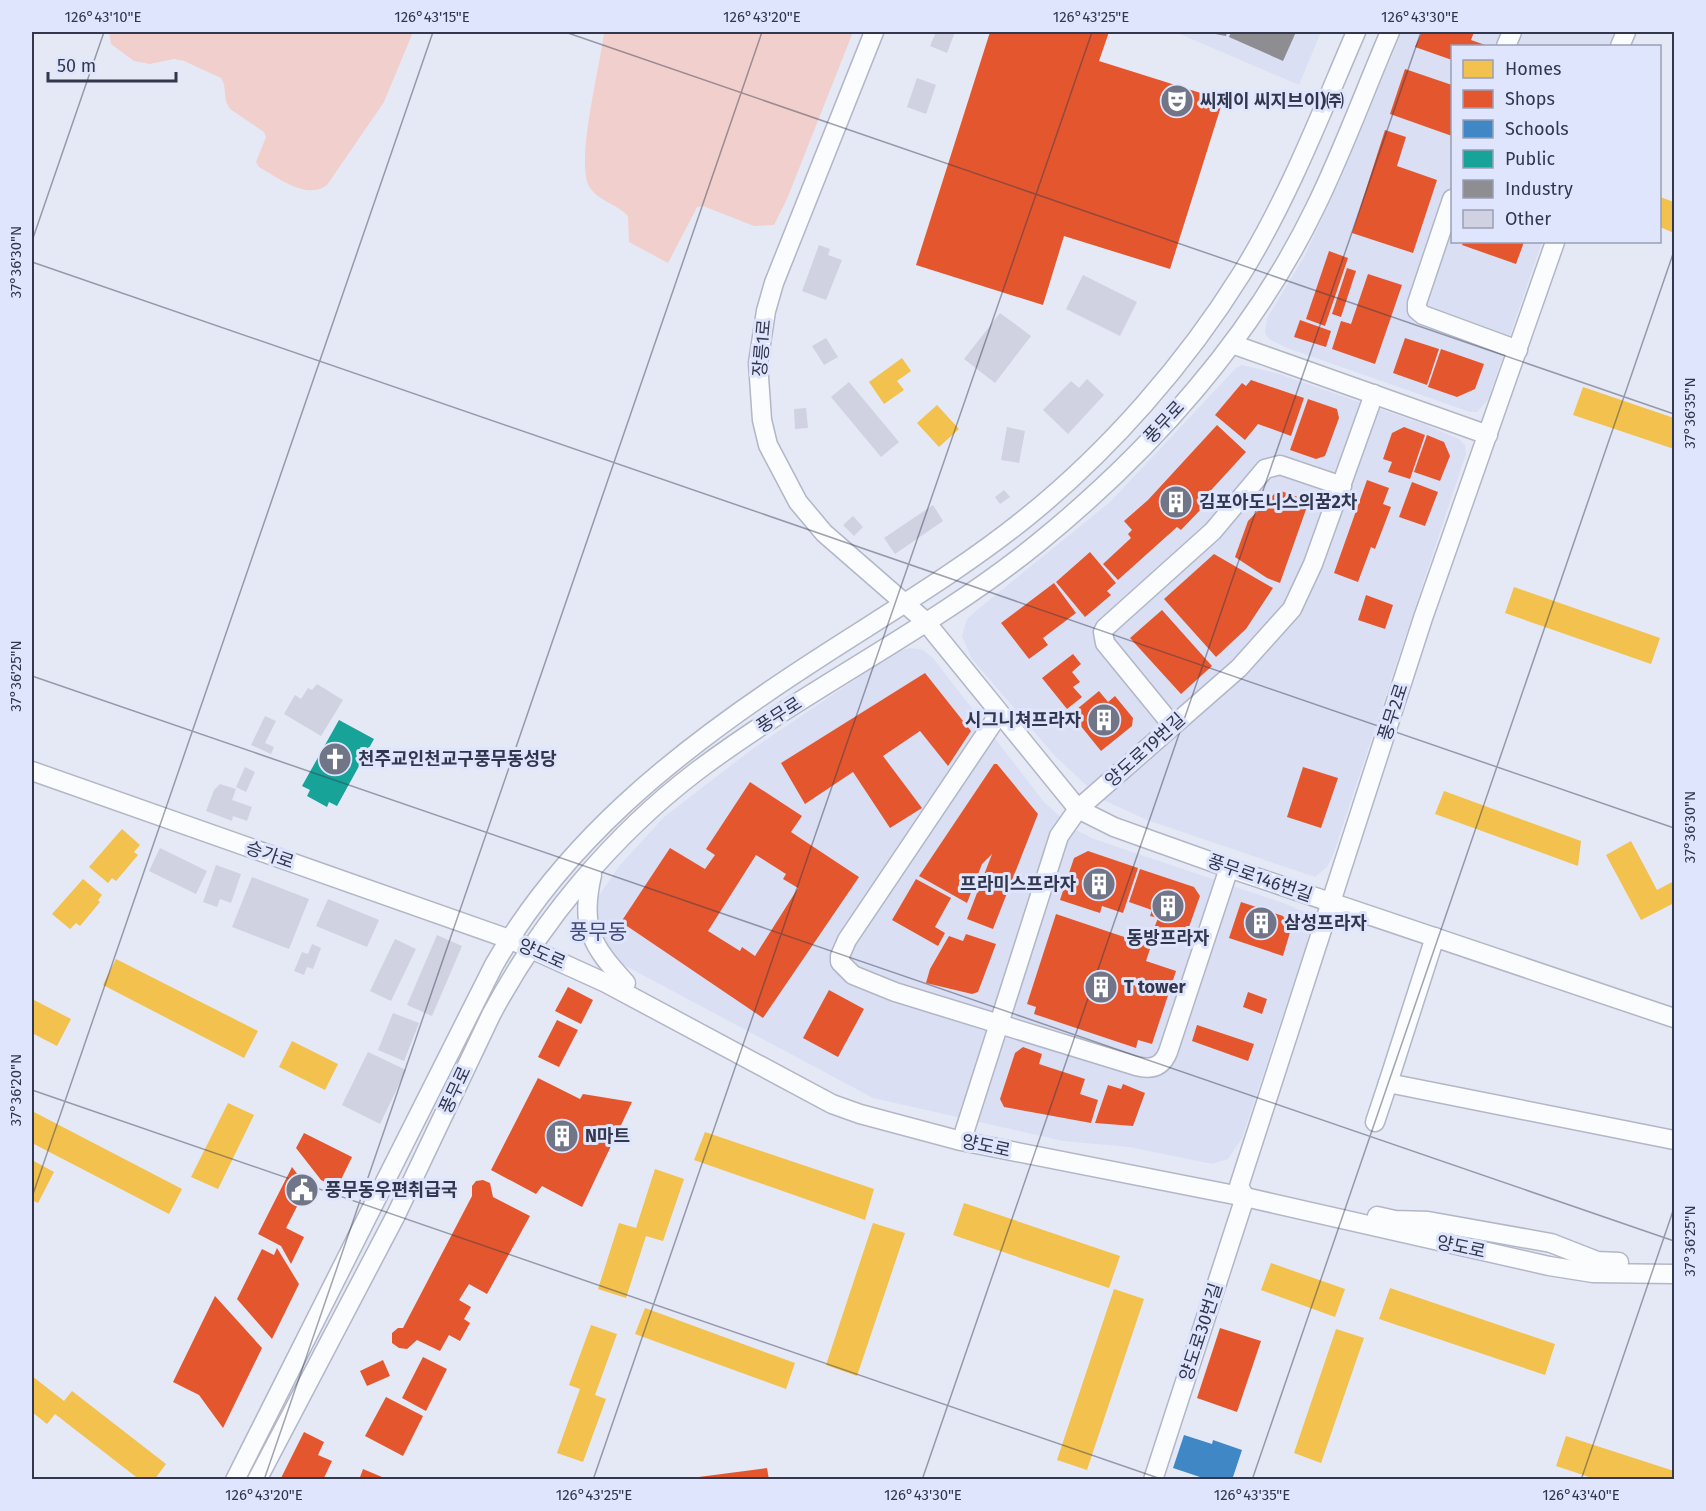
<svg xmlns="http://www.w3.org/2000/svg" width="1706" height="1511" font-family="'Fira Sans','Noto Sans KR',sans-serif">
	<rect width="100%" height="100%" fill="#e5e9f6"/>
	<!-- built -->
	<g fill="#dadff3">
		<path d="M1175 32H1321L1299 85Z"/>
		<path d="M1402 32H1614L1609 46H1452V242H1542L1488 400 1477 412H1470L1287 348 1269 339 1265 333 1267 318 1304 257 1339 182Z"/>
		<path d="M1242 365 1279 374 1426 425 1459 439 1465 445 1466 454 1333 855 1327 867 1315 877 1147 820 1101 799 1055 756 972 659 962 636 967 619 977 610 1110 502 1236 368Z"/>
		<path d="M912 648 923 650 933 658 1044 802 1074 829 1094 839 1286 904 1306 913 1310 929 1307 943 1242 1138 1228 1159 1212 1164 1129 1147 1063 1141 873 1098 620 963 606 952 592 919 598 897 620 865 664 817 751 750 869 670 902 650Z"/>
	</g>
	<!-- green -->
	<g fill="#f1cfcc">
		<path d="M109 32H413L384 102 327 185C307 201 277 177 259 167L256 162 266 137 264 132 230 109 226 102 224 84 221 78 184 61 174 59 150 64 134 61 111 44Z"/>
		<path d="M604 32H853L787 199 774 225 754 226 703 206 697 207 694 213 668 263 629 242 628 216C617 204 599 201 590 188 574 165 601 63 604 32Z"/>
	</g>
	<!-- homes -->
	<g fill="#f2c14e">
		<path d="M1660 197 1674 202V233L1660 227Z"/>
		<path d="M902 358 911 371 897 381 904 390 884 404 869 382Z"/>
		<path d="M1583 387 1674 418V449L1573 415Z"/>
		<path d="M937 405 959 429 939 447 917 423Z"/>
		<path d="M1514 587 1660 638 1651 664 1505 613Z"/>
		<path d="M1444 791 1581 841 1578 866 1435 814Z"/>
		<path d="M122 829 140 845 134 852 138 855 116 881 112 878 108 883 89 867Z"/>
		<path d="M1631 841 1657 890 1674 881V903L1641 920 1606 855Z"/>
		<path d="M83 879 102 895 98 900 100 902 80 926 76 923 70 929 52 914Z"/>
		<path d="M116 959 258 1031 244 1058 103 985Z"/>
		<path d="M32 999 71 1019 57 1046 32 1033Z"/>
		<path d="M292 1041 338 1064 325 1090 279 1067Z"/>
		<path d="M228 1103 254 1115 218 1189 191 1177Z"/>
		<path d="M32 1111 182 1189 169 1214 32 1143Z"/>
		<path d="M705 1132 874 1189 865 1220 694 1160Z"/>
		<path d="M32 1160 54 1172 38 1203 32 1200Z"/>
		<path d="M655 1169 684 1179 663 1241 646 1236 626 1298 598 1289 619 1223 636 1228Z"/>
		<path d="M964 1203 1120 1256 1109 1288 953 1235Z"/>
		<path d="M873 1223 905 1233 857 1376 826 1365Z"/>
		<path d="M1271 1263 1345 1289 1335 1317 1261 1290Z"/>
		<path d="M1390 1288 1555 1344 1545 1375 1379 1319Z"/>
		<path d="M1114 1289 1144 1299 1087 1470 1057 1460Z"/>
		<path d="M645 1308 795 1363 786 1389 635 1334Z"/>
		<path d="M591 1325 617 1334 595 1395 606 1399 583 1462 557 1453 580 1389 569 1385Z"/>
		<path d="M1336 1329 1364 1338 1321 1463 1294 1453Z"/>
		<path d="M32 1376 64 1401 72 1391 166 1464 154 1480H140L55 1414 47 1424 32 1412Z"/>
		<path d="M1566 1436 1674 1471V1480H1598L1556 1466Z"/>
	</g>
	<!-- shops -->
	<g fill="#e4572e" fill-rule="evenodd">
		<path d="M990 32H1109L1099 61 1223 100 1170 269 1064 236 1043 305 916 265Z"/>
		<path d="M1422 32H1474L1471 40 1488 46H1452V60L1415 47Z"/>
		<path d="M1405 69 1452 85V136L1390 114Z"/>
		<path d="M1385 130 1406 137 1397 166 1437 180 1413 253 1352 233Z"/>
		<path d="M1463 242H1524L1516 264 1462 245Z"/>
		<path d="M1329 251 1348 258 1325 326 1306 319Z"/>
		<path d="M1347 268 1356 271 1341 317 1332 314Z"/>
		<path d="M1368 274 1402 285 1375 364 1332 349 1341 321 1351 324Z"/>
		<path d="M1300 320 1331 331 1326 347 1294 337Z"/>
		<path d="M1405 338 1439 349 1427 385 1393 373Z"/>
		<path d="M1441 349 1484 364 1475 389 1457 397 1428 387Z"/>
		<path d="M1251 380 1304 398 1291 436 1258 424 1245 440 1215 415 1242 383 1246 386Z"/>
		<path d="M1308 399 1337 409 1339 418 1325 456 1316 459 1290 450Z"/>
		<path d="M1217 425 1246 452 1203 499 1207 503 1181 530 1177 527 1118 580 1103 564 1131 538 1128 534 1132 530 1124 521 1148 500Z"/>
		<path d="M1404 427 1425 435 1410 479 1388 472 1392 462 1383 459 1392 433Z"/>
		<path d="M1427 435 1444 442 1450 456 1440 481 1414 472Z"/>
		<path d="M1367 480 1389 488 1383 504 1391 507 1375 549 1371 547 1358 582 1334 573Z"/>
		<path d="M1412 482 1438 492 1425 526 1399 517Z"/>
		<path d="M1278 490 1309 501 1280 583 1267 578 1235 557 1248 521Z"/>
		<path d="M1090 552 1116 583 1107 591 1111 595 1085 617 1056 582Z"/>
		<path d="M1214 554 1273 588 1246 629 1216 657 1164 599Z"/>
		<path d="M1054 583 1076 613 1043 638 1048 645 1029 659 1001 623Z"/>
		<path d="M1366 595 1393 605 1385 629 1358 620Z"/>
		<path d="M1162 610 1212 666 1181 694 1130 638Z"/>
		<path d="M1073 654 1081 664 1072 672 1080 682 1073 687 1082 697 1067 709 1042 678Z"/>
		<path d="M925 673 971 731 948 766 920 731 883 756 922 808 890 828 853 772 805 804 781 763Z"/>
		<path d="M1099 691 1108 702 1115 696 1133 718 1132 726 1101 751 1071 714Z"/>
		<path d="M994 764H997L1038 814 993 929 967 919 992 854 982 864 967 903 919 876Z"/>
		<path d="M1303 767 1338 778 1321 828 1287 817Z"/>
		<path d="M750 782 802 816 791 832 859 877 763 1018 621 922 670 848 705 869 715 855 706 849ZM756 855 786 874 783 879 798 888 755 956 742 947 740 951 708 931Z"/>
		<path d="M1088 851 1138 868 1123 913 1102 906 1100 913 1060 900 1074 858Z"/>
		<path d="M1140 869 1194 887 1200 896 1184 941 1153 931 1158 918 1150 916 1152 910 1129 902Z"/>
		<path d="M916 879 951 898 935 927 945 933 938 946 892 920Z"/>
		<path d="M1241 902 1283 916 1291 929 1283 956 1229 938Z"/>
		<path d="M1056 914 1151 946 1146 961 1176 971 1152 1044 1138 1040 1136 1048 1034 1014 1036 1007 1027 1004Z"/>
		<path d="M966 934 996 944 978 992 972 994 926 983 930 969 949 936 963 941Z"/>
		<path d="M568 987 593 1000 581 1024 555 1011Z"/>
		<path d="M829 990 864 1009 838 1057 803 1038Z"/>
		<path d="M1248 992 1267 999 1262 1014 1243 1007Z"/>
		<path d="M557 1020 578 1030 559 1067 538 1057Z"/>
		<path d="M1197 1025 1254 1044 1248 1061 1192 1041Z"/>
		<path d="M1023 1047 1042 1054 1039 1064 1085 1079 1080 1094 1098 1100 1091 1123 1004 1107 1000 1099 1015 1053Z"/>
		<path d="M538 1078 580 1099 583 1094 632 1102 582 1207 542 1186 536 1194 491 1170Z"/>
		<path d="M1123 1084 1145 1093 1133 1126 1095 1123 1108 1085 1121 1089Z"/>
		<path d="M304 1133 352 1157 337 1188 321 1180 296 1148Z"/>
		<path d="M292 1167 307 1187 286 1228 304 1237 291 1264 281 1246 258 1234Z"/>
		<path d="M483 1180 490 1183 493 1197 530 1216 487 1294 469 1284 459 1300 471 1307 464 1319 470 1323 460 1341 449 1335 440 1351 417 1340 407 1349 399 1348 392 1343V1333L398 1328H403L472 1196V1186L476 1181Z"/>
		<path d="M277 1248 299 1284 272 1339 237 1299 262 1249 274 1255Z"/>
		<path d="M215 1296 262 1348 223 1428 199 1395 173 1382Z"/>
		<path d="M1220 1328 1261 1341 1237 1412 1197 1398Z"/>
		<path d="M423 1357 447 1369 426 1411 402 1398Z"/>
		<path d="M383 1360 390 1376 367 1386 360 1371Z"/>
		<path d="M386 1397 423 1416 403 1456 365 1436Z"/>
		<path d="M304 1432 324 1442 318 1455 332 1461 323 1480H280Z"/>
		<path d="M767 1468 769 1480H691V1478Z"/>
		<path d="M363 1469 382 1477 381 1480H359Z"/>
	</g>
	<!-- schools -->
	<path fill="#3f88c5" d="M1184 1435 1212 1444 1213 1440 1242 1450 1232 1480H1209L1173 1468Z"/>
	<!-- public -->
	<path fill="#17a398" d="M339 720 374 739 337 806 329 802 327 807 307 796 310 790 302 786Z"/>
	<!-- industry -->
	<g fill="#8d8d92">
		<path d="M1205 32H1227L1226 36Z"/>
		<path d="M1231 32H1296L1283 61 1229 37Z"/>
	</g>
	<!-- building -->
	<g fill="#d0d1e1">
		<path d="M936 32H955L947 53 930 46Z"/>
		<path d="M917 78 936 85 926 114 907 107Z"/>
		<path d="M819 245 830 249 828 255 842 260 826 300 802 291Z"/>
		<path d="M1083 275 1137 302 1120 336 1066 309Z"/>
		<path d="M1000 313 1031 336 995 383 964 359Z"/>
		<path d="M826 338 838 357 824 365 812 346Z"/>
		<path d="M1087 379 1104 395 1068 434 1043 410 1071 381 1079 388Z"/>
		<path d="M849 382 899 442 881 457 831 397Z"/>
		<path d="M806 408 808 428 795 429 794 409Z"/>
		<path d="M1007 427 1025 431 1019 463 1001 460Z"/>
		<path d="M1004 490 1010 497 1000 504 995 497Z"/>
		<path d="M933 505 943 521 895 554 884 538Z"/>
		<path d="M853 516 863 527 854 536 843 525Z"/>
		<path d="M317 684 343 700 321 736 284 714 295 695 301 699 308 688 312 690Z"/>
		<path d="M265 716 276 721 265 743 274 747 271 754 251 745Z"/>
		<path d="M245 767 255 772 246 792 236 787Z"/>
		<path d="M220 784 236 789 232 800 252 807 247 821 233 816 232 821 206 811 214 790Z"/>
		<path d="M160 848 207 871 196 894 149 871Z"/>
		<path d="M216 865 241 874 231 903 220 899 217 907 203 902Z"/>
		<path d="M252 877 309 899 289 949 232 927Z"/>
		<path d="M328 899 379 920 367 947 316 926Z"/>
		<path d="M437 935 462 946 432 1016 407 1005Z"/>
		<path d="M395 939 416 949 391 1001 370 991Z"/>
		<path d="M312 944 321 948 313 969 307 967 304 975 294 971 302 952 308 954Z"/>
		<path d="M393 1013 419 1023 404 1061 378 1050Z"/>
		<path d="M368 1052 406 1070 380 1124 342 1105Z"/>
	</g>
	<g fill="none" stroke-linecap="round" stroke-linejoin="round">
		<defs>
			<g id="minor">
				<path d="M874 32 774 283 766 311 758 363 762 420 768 445 798 502 824 533 925 621 1078 809 1114 827 1229 868 1674 1018"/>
				<path d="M1506 46 1512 32"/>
				<path d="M1620 46 1626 32"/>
				<path d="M1452 199 1417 303V310L1423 315 1518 350"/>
				<path d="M1232 344 1488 435"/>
				<path d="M999 714 847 940 840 956V962L853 975 895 992 1136 1066C1151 1070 1162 1067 1168 1052L1229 868"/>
				<path d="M1172 725 1105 643 1103 632 1105 628 1213 531 1265 469 1280 465 1342 486"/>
				<path d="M32 771 509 939 606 983 832 1104 860 1114 961 1141 1245 1197 1549 1266 1593 1273 1674 1274"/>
				<path d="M592 875C580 927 591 945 626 983"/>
				<path d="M1435 937 1388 1083 1674 1140"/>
				<path d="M1375 1122 1388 1083"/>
				<path d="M964 1133 1059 836 1078 809 1239 668 1292 609 1313 564 1374 394"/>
				<path d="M1377 1216 1395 1220 1428 1221 1551 1243 1597 1261 1619 1262"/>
				<path d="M235 1480 494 965C564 842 674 754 790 677 869 624 953 577 1027 517 1110 450 1186 363 1242 273 1289 197 1321 113 1356 32"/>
				<path d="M257 1480 396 1215 491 1015C540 922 613 835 697 771 806 689 932 629 1038 543 1150 452 1252 338 1315 208 1343 151 1365 90 1390 32"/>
				<path d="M1153 1480 1245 1197 1239 1186 1423 618 1555 242"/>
			</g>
		</defs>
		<!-- minor casing -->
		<use href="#minor" stroke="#b2b6c6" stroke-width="21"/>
		<!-- minor -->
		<use href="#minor" stroke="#fbfcfe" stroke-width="18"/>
	</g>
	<!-- ticks -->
	<path fill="none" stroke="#32374d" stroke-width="1.5" stroke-opacity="0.45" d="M565 32 1674 414M32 241 104 32M32 262 1674 828M32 676 1674 1241M32 1090 1164 1480M32 1197 433 32M264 1480 762 32M593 1480 1092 32M922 1480 1421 32M1252 1480 1674 251M1581 1480 1674 1208"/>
	<!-- icons -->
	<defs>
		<symbol id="theatre-disc" viewBox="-11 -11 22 22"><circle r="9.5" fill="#717588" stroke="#dfe5fc"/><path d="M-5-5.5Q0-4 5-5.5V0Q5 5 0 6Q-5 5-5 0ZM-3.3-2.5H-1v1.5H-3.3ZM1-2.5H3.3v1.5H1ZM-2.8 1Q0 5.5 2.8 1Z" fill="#fff"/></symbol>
		<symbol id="building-disc" viewBox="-11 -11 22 22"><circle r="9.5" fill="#717588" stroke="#dfe5fc"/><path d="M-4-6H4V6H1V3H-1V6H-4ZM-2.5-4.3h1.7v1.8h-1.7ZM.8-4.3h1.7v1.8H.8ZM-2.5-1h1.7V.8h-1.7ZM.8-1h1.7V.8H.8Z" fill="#fff"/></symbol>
		<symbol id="church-disc" viewBox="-11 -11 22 22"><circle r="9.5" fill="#717588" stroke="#dfe5fc"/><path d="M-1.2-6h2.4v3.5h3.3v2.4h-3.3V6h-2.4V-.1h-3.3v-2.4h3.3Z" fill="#fff"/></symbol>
		<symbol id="civic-disc" viewBox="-11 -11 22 22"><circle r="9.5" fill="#717588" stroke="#dfe5fc"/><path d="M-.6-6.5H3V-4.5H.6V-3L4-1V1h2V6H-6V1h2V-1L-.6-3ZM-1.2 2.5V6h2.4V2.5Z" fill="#fff"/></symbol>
	</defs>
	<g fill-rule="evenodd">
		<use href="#theatre-disc" x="1158" y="82" width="38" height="38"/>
		<use href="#building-disc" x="1157" y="483" width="38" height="38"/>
		<use href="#building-disc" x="1085" y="701" width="38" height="38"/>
		<use href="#church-disc" x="316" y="740" width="38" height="38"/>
		<use href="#building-disc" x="1080" y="865" width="38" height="38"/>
		<use href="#building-disc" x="1149" y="887" width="38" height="38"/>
		<use href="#building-disc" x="1242" y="904" width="38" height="38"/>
		<use href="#building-disc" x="1082" y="968" width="38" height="38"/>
		<use href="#building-disc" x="543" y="1117" width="38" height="38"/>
		<use href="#civic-disc" x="283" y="1171" width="38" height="38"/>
	</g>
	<g text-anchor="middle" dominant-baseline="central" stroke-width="6" stroke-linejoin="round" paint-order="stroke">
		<!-- poi labels -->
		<g font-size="18" font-weight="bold" fill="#32374d" stroke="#dfe5fc" text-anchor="start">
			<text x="1200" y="101">씨제이 씨지브이)㈜</text>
			<text x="1199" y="502">김포아도니스의꿈2차</text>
			<text x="1081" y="720" text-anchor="end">시그니쳐프라자</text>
			<text x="358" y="759">천주교인천교구풍무동성당</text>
			<text x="1076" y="884" text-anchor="end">프라미스프라자</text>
			<text x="1284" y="923">삼성프라자</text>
			<text x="1168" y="938" text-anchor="middle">동방프라자</text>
			<text x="1124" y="987">T tower</text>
			<text x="585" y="1136">N마트</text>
			<text x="325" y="1190">풍무동우편취급국</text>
		</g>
		<!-- street labels -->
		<g font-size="18" fill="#32374d" stroke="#dfe5fc">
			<text transform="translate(762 348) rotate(-85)">장릉1로</text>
			<text transform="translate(1164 422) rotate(-47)">풍무로</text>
			<text transform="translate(1393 712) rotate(-72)">풍무2로</text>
			<text transform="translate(779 715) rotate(-33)">풍무로</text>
			<text transform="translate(1145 750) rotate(-42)">양도로19번길</text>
			<text transform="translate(270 855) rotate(19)">승가로</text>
			<text transform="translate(1260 878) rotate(19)">풍무로146번길</text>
			<text transform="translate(542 954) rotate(24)">양도로</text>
			<text transform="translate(455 1090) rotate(-65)">풍무로</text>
			<text transform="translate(986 1146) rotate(12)">양도로</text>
			<text transform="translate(1461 1247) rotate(12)">양도로</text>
			<text transform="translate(1201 1332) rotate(-72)">양도로30번길</text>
		</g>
		<!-- quarter labels -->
		<g font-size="21" fill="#404977" stroke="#dfe5fc">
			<text x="598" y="932">풍무동</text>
		</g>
	</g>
	<!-- border -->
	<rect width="1706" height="1511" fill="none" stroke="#dfe5fc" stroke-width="66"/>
	<!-- legend -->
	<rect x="1451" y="45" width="210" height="198" fill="#dfe5fc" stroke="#9a9fb6" stroke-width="1.5"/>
	<rect x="1463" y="60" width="30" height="18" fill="#f2c14e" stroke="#9a9fb6" stroke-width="1.5"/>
	<text x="1505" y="75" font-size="18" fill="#32374d">Homes</text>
	<rect x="1463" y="90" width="30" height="18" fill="#e4572e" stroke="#9a9fb6" stroke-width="1.5"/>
	<text x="1505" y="105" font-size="18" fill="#32374d">Shops</text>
	<rect x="1463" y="120" width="30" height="18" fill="#3f88c5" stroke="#9a9fb6" stroke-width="1.5"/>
	<text x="1505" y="135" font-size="18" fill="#32374d">Schools</text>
	<rect x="1463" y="150" width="30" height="18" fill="#17a398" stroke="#9a9fb6" stroke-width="1.5"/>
	<text x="1505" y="165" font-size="18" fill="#32374d">Public</text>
	<rect x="1463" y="180" width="30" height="18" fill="#8d8d92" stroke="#9a9fb6" stroke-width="1.5"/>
	<text x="1505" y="195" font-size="18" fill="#32374d">Industry</text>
	<rect x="1463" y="210" width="30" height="18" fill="#d0d1e1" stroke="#9a9fb6" stroke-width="1.5"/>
	<text x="1505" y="225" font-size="18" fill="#32374d">Other</text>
	<!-- scale -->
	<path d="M48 72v9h128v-9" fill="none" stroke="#32374d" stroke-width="3"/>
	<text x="57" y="72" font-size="18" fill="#32374d" stroke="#dfe5fc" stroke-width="4.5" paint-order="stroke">50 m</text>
	<rect x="33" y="33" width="1640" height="1445" fill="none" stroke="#32374d" stroke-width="2"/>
	<g font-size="15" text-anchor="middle" fill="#32374d">
		<text x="103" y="22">126°43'10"E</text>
		<text x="432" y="22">126°43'15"E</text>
		<text x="762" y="22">126°43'20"E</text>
		<text x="1091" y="22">126°43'25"E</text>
		<text x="1420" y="22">126°43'30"E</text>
		<text transform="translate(16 262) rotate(-90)" y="5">37°36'30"N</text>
		<text transform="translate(1690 413) rotate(-90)" y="5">37°36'35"N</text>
		<text transform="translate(16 676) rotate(-90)" y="5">37°36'25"N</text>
		<text transform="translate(1690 827) rotate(-90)" y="5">37°36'30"N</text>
		<text transform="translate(16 1090) rotate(-90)" y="5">37°36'20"N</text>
		<text transform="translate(1690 1241) rotate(-90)" y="5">37°36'25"N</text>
		<text x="264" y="1500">126°43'20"E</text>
		<text x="594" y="1500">126°43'25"E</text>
		<text x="923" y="1500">126°43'30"E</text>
		<text x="1252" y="1500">126°43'35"E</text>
		<text x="1581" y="1500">126°43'40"E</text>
	</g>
</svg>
